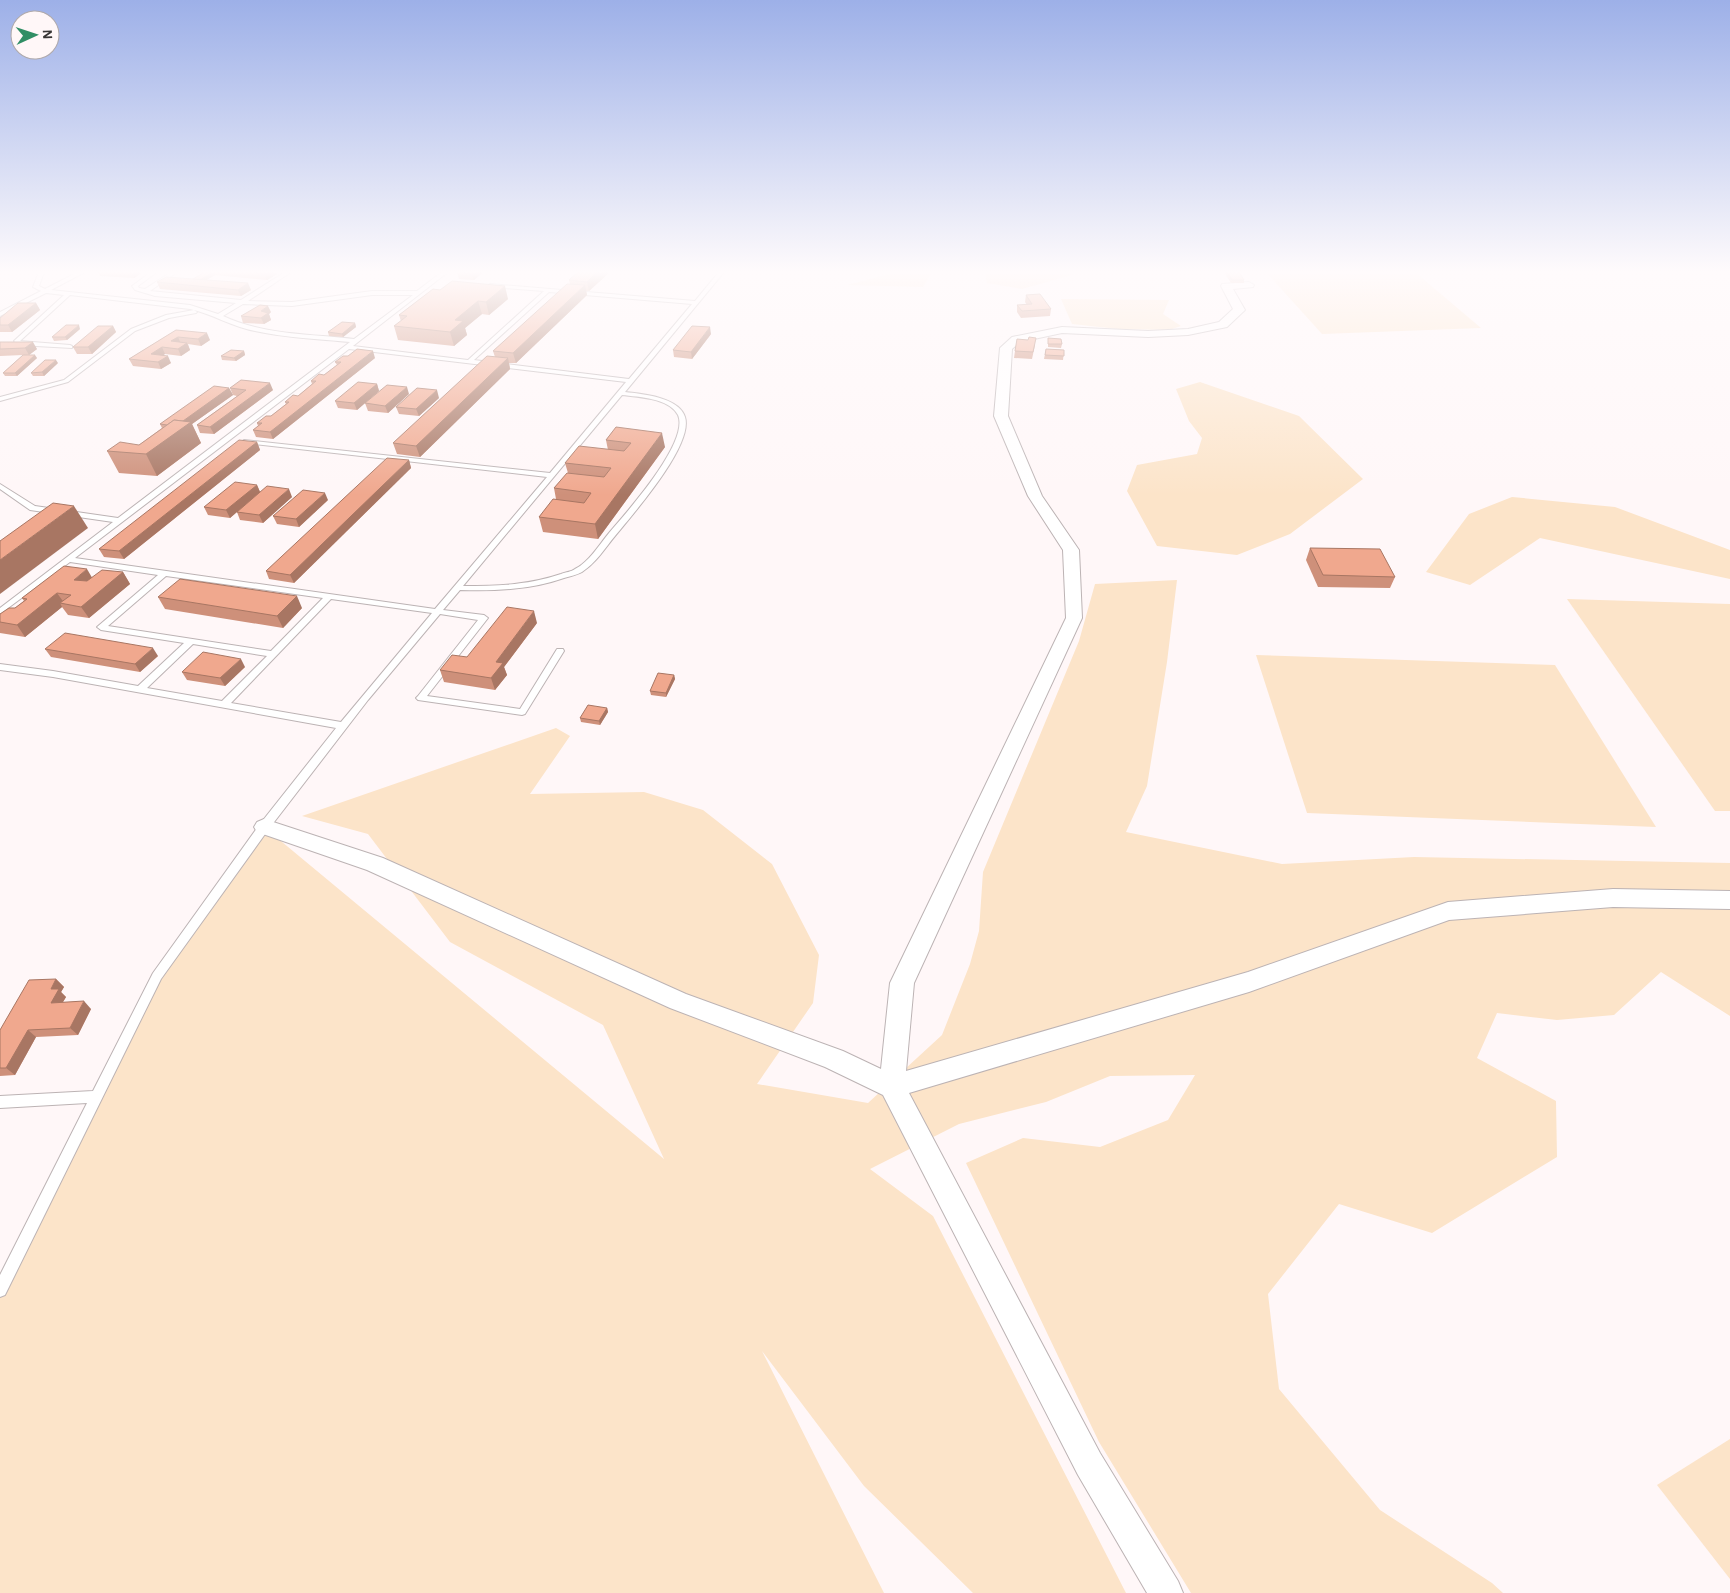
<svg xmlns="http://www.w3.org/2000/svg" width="1730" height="1593" font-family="'Alegreya Sans',sans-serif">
	<rect width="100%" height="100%" fill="#fff7f8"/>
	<!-- green -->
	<g fill="#fce4c9">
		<path d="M897 272H932L923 287 847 285Z"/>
		<path d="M985 272H1068L1072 275 1022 289 987 283Z"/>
		<path d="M1266 272H1415L1481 328 1322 334Z"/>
		<path d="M1061 299 1169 300 1163 314 1181 326 1169 330 1118 329 1072 324Z"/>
		<path d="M1200 382 1299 416 1363 479 1290 534 1237 555 1157 546 1127 491 1137 465 1197 454 1202 438 1189 421 1176 389Z"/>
		<path d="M1512 497 1615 507 1730 550V579L1540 538 1470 585 1426 572 1469 514Z"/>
		<path d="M1177 580 1167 662 1147 786 1126 832 1282 864 1414 857 1730 863V1016L1661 972 1614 1015 1557 1020 1497 1013 1477 1058 1556 1101 1557 1157 1432 1233 1339 1204 1268 1294 1279 1389 1380 1510 1492 1583 1503 1593H1191L1099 1442 966 1163 1023 1138 1100 1147 1168 1120 1195 1075 1110 1076 1046 1102 959 1124 870 1169 933 1216 1126 1593H973L864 1486 762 1351 884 1593H0V1290L157 976 264 827 664 1159 603 1025 450 942 368 834 302 816 556 728 570 736 530 794 644 792 703 810 772 864 819 955 813 1003 757 1084 868 1103 942 1035 970 964 979 931 983 872 1079 641 1095 584Z"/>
		<path d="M1567 599 1730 604V811H1715Z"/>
		<path d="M1256 655 1555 665 1656 827 1307 813Z"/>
		<path d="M1730 1439V1579L1657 1485Z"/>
	</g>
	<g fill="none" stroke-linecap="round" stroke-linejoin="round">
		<defs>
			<g id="lane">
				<path d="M39 272H44L39 286 45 289 78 272H85L51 290 190 305 218 314 236 303 155 296 135 290 132 286 151 272H157L138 286 139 288 145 289 171 272H177L150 291 241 300 285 272H291L248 301 292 302 372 291H417L442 272H448L353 346 468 360 544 291 492 287 489 285 490 284 695 301 719 272H724L625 392C642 394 679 397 685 417 694 445 633 514 615 536 605 548 596 563 582 572 577 575 570 576 564 578 530 590 495 591 460 590L443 610 484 615 488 618 427 696 520 709 557 649H563L564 651 525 714 522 715 418 700 416 698 418 696 478 620 440 614 368 700 268 830 161 979 5 1295 0 1297V1275L87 1103 0 1108V1096L93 1091 153 973 260 824 336 728 53 677 0 670V664L53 671 138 686 184 643 101 630 97 627 158 575 70 562 0 614V608L113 522 30 510 0 489V484L35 506 118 518 350 342C319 339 286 338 255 331 232 327 213 314 190 309L70 295 20 341 70 345 72 346V348L18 345 14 341 15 340 64 295 46 293 0 316V312L41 291 33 287ZM549 292 692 304 629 379 474 360ZM372 295H413L354 339C311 334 263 335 223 316L243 304 292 306ZM349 349 626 382 550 473 244 440 243 441 246 443 547 477 435 609 75 558ZM622 395C639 397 669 398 678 415 690 442 626 513 609 533 599 545 589 562 575 569 571 572 566 572 561 574 529 585 497 586 463 586ZM166 576 323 598 271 651 108 626ZM331 599 432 613 341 722 231 703ZM193 644 267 656 222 701 147 688Z"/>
				<path d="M194 310 197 312 196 313 169 318 135 331 68 382 0 401V397L64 380 131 329 166 315Z"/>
			</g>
			<path id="street" d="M1249 282 1254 285 1253 287 1233 289 1245 310 1227 327 1188 335 1148 337 1062 333 1020 342 1012 349 1008 416 1042 496 1079 550 1082 618 914 983 906 1071 1248 972 1448 902 1613 889 1730 891V909L1613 907 1449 920 1249 992 909 1093 1100 1453 1178 1581 1183 1593H1147L1078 1475 883 1095 825 1067 670 1008 367 870 257 832 254 827 257 822 264 819 383 858 686 994 843 1051 881 1069 890 983 1066 618 1063 550 1028 496 994 416 1000 348 1012 337 1062 327 1148 331 1188 329 1219 322 1233 309 1221 286 1222 284Z"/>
		</defs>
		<!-- lane casing -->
		<use href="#lane" stroke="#bcb3b4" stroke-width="2"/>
		<!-- street casing -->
		<use href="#street" stroke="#bcb3b4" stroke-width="2"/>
		<!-- lane -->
		<use href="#lane" fill="#fff" fill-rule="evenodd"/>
		<!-- street -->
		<use href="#street" fill="#fff" fill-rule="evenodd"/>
	</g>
	<!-- wall -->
	<g fill="#ce907a">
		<path d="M98 272H143L134 278 100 276Z"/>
		<path d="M192 272H276L277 274 267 280 214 275H215L206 280 251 290 241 296 160 289 157 282 193 279 203 274Z"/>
		<path d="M457 272H483L474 280 459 279Z"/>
		<path d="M610 272 589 291H586L587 295 516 363H509L510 369 420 457 397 454 393 443 495 357 493 351 570 284 569 280Z"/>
		<path d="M1224 272H1239L1244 280V283H1231Z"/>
		<path d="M433 289 508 299 489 315 482 314 465 328 467 335 454 346 398 340 394 326 401 321 399 315Z"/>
		<path d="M1026 295 1051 309 1050 316 1021 318 1017 312V305H1027L1025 302Z"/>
		<path d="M36 303 40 310 12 332H0V318Z"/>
		<path d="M271 312 269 314 271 320 264 324 243 323 241 316Z"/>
		<path d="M355 323 356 327 343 337 329 336 328 332Z"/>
		<path d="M113 326 116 332 92 354H77L73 347Z"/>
		<path d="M80 329 67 340 54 341 52 337Z"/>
		<path d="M176 330 210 340 201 346 188 344 190 350 181 356 165 354 163 355 171 363 161 369 133 366 129 359Z"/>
		<path d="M711 334 692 359 674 357 673 350Z"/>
		<path d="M1048 338 1062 344 1061 348 1048 347Z"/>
		<path d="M0 342 37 349 29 355 37 358 17 376H5L3 373 23 355 0 356Z"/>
		<path d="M1035 345 1032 359 1014 358 1015 351Z"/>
		<path d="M1046 349 1064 350 1063 360 1044 359Z"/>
		<path d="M244 351 245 355 236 361 222 360 221 356Z"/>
		<path d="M375 358 273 439 256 437 253 430 258 426 257 423 271 416 286 404 285 402 298 396 312 384 311 381 324 375 337 365 335 362Z"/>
		<path d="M58 363 44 376H33L31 373Z"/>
		<path d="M377 384 379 391 357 410 338 408 335 401Z"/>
		<path d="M229 388 233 395 192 424 201 443 157 476 119 473 107 451 139 445 162 428 160 424Z"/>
		<path d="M230 388 273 390 214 434 200 433 197 425 237 396 233 395Z"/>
		<path d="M409 394 388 413 368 411 365 403Z"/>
		<path d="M439 398 419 416 399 414 396 407Z"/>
		<path d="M616 427 665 447 598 539 543 532 539 517 556 499 554 488 568 473 565 463 608 450 606 440Z"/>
		<path d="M257 442 260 450 124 559 104 557 99 549Z"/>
		<path d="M409 460 411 468 294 583 269 579 266 571Z"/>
		<path d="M257 485 260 492 292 497 263 523 240 520 237 512 230 518 208 515 204 507Z"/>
		<path d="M328 500 299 527 277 524 273 516Z"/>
		<path d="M1310 548 1395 577 1390 588 1318 587 1306 560Z"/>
		<path d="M123 572 130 584 89 618 68 615 62 607 25 637 0 633V614L15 608 24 601 22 598 92 577Z"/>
		<path d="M158 597 302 608 283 628 165 609Z"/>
		<path d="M537 623 504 667 507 675 495 690 444 682 440 670Z"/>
		<path d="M45 649 158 656 140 672 51 657Z"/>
		<path d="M245 667 225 686 187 680 182 672Z"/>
		<path d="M674 675 675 679 666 697 651 695 650 691Z"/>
		<path d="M607 708 608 712 600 725 581 722 580 718Z"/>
		<path d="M56 979 64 987 61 992 66 997 63 1002 91 1009 78 1035 36 1037 15 1075 0 1076V1030Z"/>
	</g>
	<!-- shaded-wall -->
	<g fill="#a87663">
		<path d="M132 272H143L134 278Z"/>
		<path d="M213 272 215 275 198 285 197 282Z"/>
		<path d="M266 272H276L277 274 267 280 264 274Z"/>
		<path d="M474 272H483L474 280 472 274Z"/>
		<path d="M597 272H610L589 291 587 282Z"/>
		<path d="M248 283 251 290 241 296 238 290Z"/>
		<path d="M585 285 587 295 516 363 513 353Z"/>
		<path d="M505 286 508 299 489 315 486 302Z"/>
		<path d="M478 301 482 314 465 328 467 335 454 346 450 332 455 320Z"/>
		<path d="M36 303 40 310 12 332 8 325Z"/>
		<path d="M268 306 271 312 269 314 271 320 264 324 261 318V311Z"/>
		<path d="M355 323 356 327 343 337 342 334Z"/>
		<path d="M79 325 80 329 67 340 65 337Z"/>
		<path d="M113 326 116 332 92 354 88 347Z"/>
		<path d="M710 327 711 334 692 359 691 352Z"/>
		<path d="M207 333 210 340 201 346 198 339Z"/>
		<path d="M178 337 181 344 171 341Z"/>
		<path d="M33 342 37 349 29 355 25 348Z"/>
		<path d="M187 343 190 350 181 356 178 349Z"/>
		<path d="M162 347 165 354 154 361 151 354Z"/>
		<path d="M244 351 245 355 236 361 234 358Z"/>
		<path d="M373 351 375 358 273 439 270 432Z"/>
		<path d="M35 355 37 358 17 376 15 373Z"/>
		<path d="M168 356 171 363 161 369 158 362Z"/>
		<path d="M508 358 510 369 420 457 416 446Z"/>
		<path d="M56 360 58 363 44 376 42 372Z"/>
		<path d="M270 383 273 390 214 434 210 427Z"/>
		<path d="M377 384 379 391 357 410 354 403Z"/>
		<path d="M407 387 409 394 388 413 385 406Z"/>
		<path d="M229 388 233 395 192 424 201 443 157 476 146 454 176 426Z"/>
		<path d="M437 390 439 398 419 416 416 409Z"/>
		<path d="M662 433 665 447 598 539 595 524Z"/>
		<path d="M257 442 260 450 124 559 119 551Z"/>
		<path d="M409 460 411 468 294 583 290 575Z"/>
		<path d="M257 485 260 492 230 518 226 510Z"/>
		<path d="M289 489 292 497 263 523 259 515Z"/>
		<path d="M325 493 328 500 299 527 296 519Z"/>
		<path d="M74 506 88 528 0 594V560Z"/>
		<path d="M87 569 94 581 82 591 74 580Z"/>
		<path d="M123 572 130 584 89 618 81 607Z"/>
		<path d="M57 593 65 604 60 603 62 607 25 637 17 625Z"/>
		<path d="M297 596 302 608 283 628 277 616Z"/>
		<path d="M534 611 537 623 504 667 507 675 495 690 491 678 496 662Z"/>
		<path d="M153 648 158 656 140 672 135 664Z"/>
		<path d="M241 659 245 667 225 686 220 678Z"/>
		<path d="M674 675 675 679 666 697V693Z"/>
		<path d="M607 708 608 712 600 725 599 721Z"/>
		<path d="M56 979 64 987 61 992 66 997 58 1010 51 1003V989Z"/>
		<path d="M84 1001 91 1009 78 1035 70 1028Z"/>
		<path d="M28 1030 36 1037 15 1075 6 1068Z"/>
	</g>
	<!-- building -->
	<g fill="#f0a88e" stroke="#a87663">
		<path d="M205 272H213L200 280 193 279Z"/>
		<path d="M252 272H266L264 274Z"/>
		<path d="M459 272H474L472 274Z"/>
		<path d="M578 272H597L587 282 569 280Z"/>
		<path d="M1227 272H1239L1244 280H1232Z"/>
		<path d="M166 277 248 283 238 290 157 282Z"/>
		<path d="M452 281 505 286 486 302 478 301 455 320 463 321 450 332 394 326 407 316 399 315 433 289 440 290Z"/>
		<path d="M567 284 585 285 513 353 493 351Z"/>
		<path d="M1040 294 1051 309 1022 311 1017 305 1032 304 1026 295Z"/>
		<path d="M18 303H36L8 325H0V318Z"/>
		<path d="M260 305 268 306 261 311 268 313 261 318 241 316Z"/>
		<path d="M342 322 355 323 342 334 328 332Z"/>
		<path d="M66 325H79L65 337H52Z"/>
		<path d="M98 326H113L88 347H73Z"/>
		<path d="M692 326 710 327 691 352 673 350Z"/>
		<path d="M176 330 207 333 198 339 178 337 171 341 187 343 178 349 162 347 151 354 168 356 158 362 129 359Z"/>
		<path d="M1029 337 1036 338 1033 352 1015 351 1017 339 1028 340Z"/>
		<path d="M1048 338 1061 339 1062 344H1048Z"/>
		<path d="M0 342H33L25 348 0 349Z"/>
		<path d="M357 349 373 351 270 432 253 430 262 423H257L266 416H271L289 402H285L293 395 298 396 316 381H311L319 374 324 375 341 362H335L343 356H348Z"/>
		<path d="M1046 349 1064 350V356L1045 355Z"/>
		<path d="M231 350 244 351 234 358 221 356Z"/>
		<path d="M23 355H35L15 373H3Z"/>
		<path d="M487 356 508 358 416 446 393 443Z"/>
		<path d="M45 360H56L42 372 31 373Z"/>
		<path d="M241 380 270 383 210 427 197 425 246 390 230 388Z"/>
		<path d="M358 382 377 384 354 403 335 401Z"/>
		<path d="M387 385 407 387 385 406 365 403Z"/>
		<path d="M214 386 229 388 183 421 174 420 167 425 160 424Z"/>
		<path d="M417 388 437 390 416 409 396 407Z"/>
		<path d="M174 420 191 422 146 454 107 451 120 442 139 445Z"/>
		<path d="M616 427 662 433 595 524 539 517 553 499 584 503 591 493 554 488 567 473 604 477 611 468 565 463 579 446 624 451 631 443 606 440Z"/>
		<path d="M239 440 257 442 119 551 99 549Z"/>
		<path d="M387 458 409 460 290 575 266 571Z"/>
		<path d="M235 482 257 485 226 510 204 507Z"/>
		<path d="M267 486 289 489 259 515 237 512Z"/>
		<path d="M303 490 325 493 296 519 273 516Z"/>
		<path d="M53 503 74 506 0 560V541Z"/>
		<path d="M1310 548 1380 549 1395 577 1323 575Z"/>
		<path d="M64 566 87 569 74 580 87 581 102 570 123 572 81 607 60 603 71 595 57 593 17 625 0 622V614L9 608H15L27 599 22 598Z"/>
		<path d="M180 579 297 596 277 616 158 597Z"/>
		<path d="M507 607 534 611 496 662 503 663 491 678 440 670 452 655 467 657Z"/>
		<path d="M65 633 153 648 135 664 45 649Z"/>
		<path d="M203 652 241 659 220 678 182 672Z"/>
		<path d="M658 673 674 675 666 693 650 691Z"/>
		<path d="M588 705 607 708 599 721 580 718Z"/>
		<path d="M56 979 51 989H59L51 1003 84 1001 70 1028 28 1030 6 1068H0V1030L29 980Z"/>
	</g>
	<!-- sky -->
	<linearGradient id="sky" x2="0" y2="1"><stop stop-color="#9db0e8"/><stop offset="0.55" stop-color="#fffbfc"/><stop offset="1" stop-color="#fffbfc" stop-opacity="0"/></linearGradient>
	<rect width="1730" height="495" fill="url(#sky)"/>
	<!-- north arrow -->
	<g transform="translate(35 35) rotate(87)"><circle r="24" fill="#fff7f8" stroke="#afa9aa"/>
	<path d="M0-4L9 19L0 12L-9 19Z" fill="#308e65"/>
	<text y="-8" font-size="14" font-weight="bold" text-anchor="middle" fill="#373434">N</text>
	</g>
</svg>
